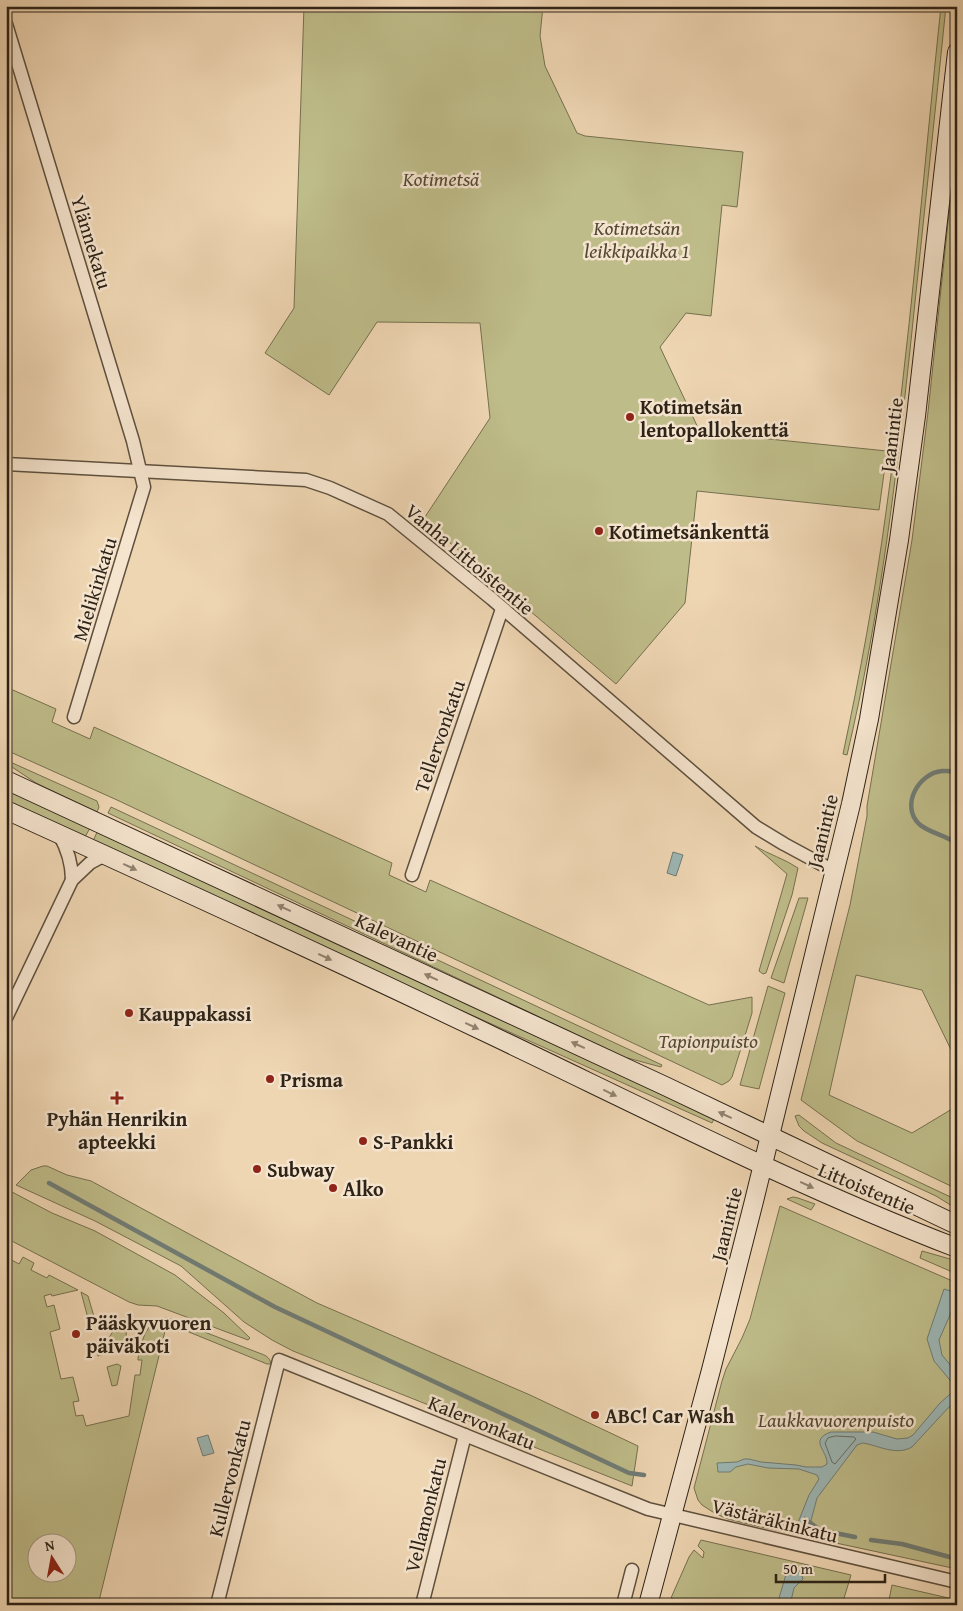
<svg xmlns="http://www.w3.org/2000/svg" width="963" height="1611" font-family="'Gentium Book Plus',serif">
	<rect width="100%" height="100%" fill="#efd6b3"/>
	<filter id="stains"><feTurbulence type="fractalNoise" baseFrequency=".004" numOctaves="4"/><feColorMatrix values="0 0 0 0 .2 0 0 0 0 .09 0 0 0 0 .02 0 0 0 .5 -.17"/></filter>
	<radialGradient id="worn" r=".72"><stop offset=".6" stop-color="#630" stop-opacity="0"/><stop offset="1" stop-color="#630" stop-opacity=".3"/></radialGradient>
	<!-- green -->
	<g fill="#bebc89" stroke="#767050" fill-rule="evenodd">
		<path d="M304 6H543L540 36 545 66 577 133 585 136 743 152 737 207 722 205 711 316 686 313 660 347 700 432 887 451 879 510 697 491 685 603 616 684 423 520 490 418 480 323 377 322 329 395 265 353 294 308Z"/>
		<path d="M941 6H946C935 115 923 223 912 331 897 473 880 616 847 755L843 754C860 674 875 593 886 512 910 344 923 175 941 6Z"/>
		<path d="M957 138V1062L922 990 856 975 829 1095 912 1133 957 1106V1189L857 1141 801 1100 850 905 867 816V806L912 540 928 412Z"/>
		<path d="M6 687 56 709 52 722 90 739 94 727 392 863 389 875 426 892 430 880 709 1005 752 997V1013L732 1077 729 1081 722 1085 117 800 6 750Z"/>
		<path d="M8 761 97 801 99 807 97 812 36 783 6 763Z"/>
		<path d="M6 787 91 826 85 837 6 801Z"/>
		<path d="M111 807 662 1065 661 1067 624 1057 108 813Z"/>
		<path d="M98 830 478 1009 714 1119 712 1123 318 946 93 841Z"/>
		<path d="M755 846C768 854 785 859 798 868L792 895 766 973 763 974 759 971 787 874Z"/>
		<path d="M799 898H808L784 983 771 978Z"/>
		<path d="M768 986 785 993 759 1089 740 1085Z"/>
		<path d="M799 1115 836 1143 957 1200V1209L936 1196 822 1143 804 1131 799 1126 795 1116Z"/>
		<path d="M43 1166H47L67 1175 91 1181 317 1303 530 1395 638 1446 632 1486 293 1351 272 1340 244 1322 181 1266 95 1221 16 1185 31 1170Z"/>
		<path d="M12 1192 52 1213 95 1231 175 1275 224 1313 250 1338 248 1340 157 1306 138 1305 129 1302 6 1238V1195Z"/>
		<path d="M793 1197 798 1198 815 1204 811 1210 809 1209 787 1199Z"/>
		<path d="M780 1206 957 1283V1569L752 1525 728 1519 716 1514 702 1505 698 1500 694 1488 722 1381 726 1369 742 1338 750 1319Z"/>
		<path d="M922 1251 957 1261V1274L920 1258Z"/>
		<path d="M6 1257 19 1264 23 1257 34 1263 31 1270 47 1278 49 1275 78 1290 52 1296 51 1294 44 1296 47 1307 54 1305 60 1329 50 1332 61 1379 73 1377 79 1401 73 1402 76 1416 83 1415 86 1426 129 1416 135 1375H140L142 1360H138V1358C142 1340 146 1319 168 1318L259 1353C265 1355 270 1357 271 1364H267L167 1323 98 1605H6V1332L9 1334 6 1331ZM38 1544H68V1574H38Z"/>
		<path d="M81 1292 88 1296 95 1320 89 1322Z"/>
		<path d="M120 1319C130 1325 126 1338 123 1348L98 1356 94 1343 109 1338Z"/>
		<path d="M117 1364 121 1366 117 1385 112 1386 107 1367Z"/>
		<path d="M701 1540 851 1575 842 1605H675L676 1600 671 1598 689 1557 694 1550 703 1558 704 1552 698 1546Z"/>
		<path d="M892 1585 957 1600V1605H888Z"/>
	</g>
	<!-- water -->
	<g fill="#9db7b5" stroke="#707c76">
		<path d="M673 852 683 855 676 876 667 873Z"/>
		<path d="M944 1289 957 1293V1299L939 1340 942 1355 957 1373V1401L948 1408 912 1447C898 1455 883 1448 868 1444L863 1443 857 1445 817 1498 809 1528 797 1525 809 1495 819 1479 817 1475 799 1469 768 1468 748 1464 736 1467 730 1472H718L717 1463 737 1462 744 1459H749L761 1462 796 1465 806 1467H822L827 1464C828 1451 808 1440 831 1432H873L897 1439 908 1438 913 1435 940 1403 955 1390 954 1385 934 1361 927 1339Z"/>
		<path d="M208 1435 214 1453 203 1456 197 1438Z"/>
		<path d="M787 1571 801 1573 803 1579 794 1588 790 1605H777Z"/>
	</g>
	<g fill="none" stroke-linecap="round" stroke-linejoin="round">
		<!-- shore -->
		<path stroke="#656d66" stroke-width="1" d="M836 1436 854 1437 856 1439 835 1464 832 1462 825 1443 828 1438Z"/>
		<!-- stream -->
		<g stroke="#707c76" stroke-width="4.5">
			<path d="M957 773C952 770 948 771 942 771 919 773 900 805 919 824 929 833 946 835 957 844"/>
			<path d="M49 1183 275 1307 629 1473 644 1475"/>
			<path d="M805 1519 820 1530 855 1537"/>
			<path d="M871 1540 902 1544 957 1559"/>
		</g>
		<defs>
			<g id="minor">
				<path d="M6 24 133 441 144 487 74 717"/>
				<path d="M6 464 306 480 330 488 388 514 492 599 756 827 784 844 834 871"/>
				<path d="M59 834C67 848 72 863 72 880"/>
				<path d="M412 875 502 609"/>
				<path d="M6 1018 72 880 90 863 105 855"/>
				<path d="M217 1605 279 1360 648 1509 957 1582"/>
				<path d="M422 1605 465 1435"/>
				<path d="M623 1605 632 1570"/>
			</g>
			<g id="secondary">
				<path d="M6 780 665 1086 957 1225"/>
				<path d="M6 810C169 884 332 959 493 1036 646 1109 798 1187 957 1248"/>
				<path d="M648 1605 711 1370 754 1201 851 804 869 719 899 540 916 416 957 52"/>
			</g>
		</defs>
		<!-- minor casing -->
		<use href="#minor" stroke="#5e503e" stroke-width="15"/>
		<!-- secondary casing -->
		<use href="#secondary" stroke="#2d2317" stroke-width="20"/>
		<!-- minor -->
		<use href="#minor" stroke="#f5e4ce" stroke-width="12"/>
		<!-- secondary -->
		<use href="#secondary" stroke="#f5e4ce" stroke-width="18"/>
	</g>
	<!-- one-way arrows -->
	<defs><path id="oneway-solid" d="M-6-.8H1V-3.2L6.5 0L1 3.2V.8H-6Z" transform="scale(1.25)"/></defs>
	<g fill="#918472">
		<use href="#oneway-solid" transform="translate(130 867) rotate(25)"/>
		<use href="#oneway-solid" transform="translate(284 908) rotate(-155)"/>
		<use href="#oneway-solid" transform="translate(325 957) rotate(25)"/>
		<use href="#oneway-solid" transform="translate(431 977) rotate(-155)"/>
		<use href="#oneway-solid" transform="translate(472 1026) rotate(25)"/>
		<use href="#oneway-solid" transform="translate(578 1045) rotate(-155)"/>
		<use href="#oneway-solid" transform="translate(610 1093) rotate(26)"/>
		<use href="#oneway-solid" transform="translate(725 1115) rotate(-155)"/>
		<use href="#oneway-solid" transform="translate(807 1185) rotate(25)"/>
	</g>
	<!-- markers -->
	<g fill="#8f2418" stroke="#f5e4ce" stroke-width="2">
		<circle cx="630" cy="417" r="5"/>
		<circle cx="599" cy="531" r="5"/>
		<circle cx="129" cy="1013" r="5"/>
		<circle cx="270" cy="1079" r="5"/>
		<path d="M114.5 1090.5h5v5h5v5h-5v5h-5v-5h-5v-5h5z"/>
		<circle cx="363" cy="1141" r="5"/>
		<circle cx="257" cy="1169" r="5"/>
		<circle cx="333" cy="1188" r="5"/>
		<circle cx="76" cy="1334" r="5"/>
		<circle cx="595" cy="1415" r="5"/>
	</g>
	<g text-anchor="middle" dominant-baseline="central" stroke-width="5" stroke-linejoin="round" paint-order="stroke">
		<!-- park labels -->
		<g font-size="20" font-style="italic" fill="#514934" stroke="#f5e4ce">
			<text x="441" y="178">Kotimetsä</text>
			<text x="637" y="227">Kotimetsän<tspan x="637" dy="23">leikkipaikka 1</tspan></text>
			<text x="708" y="1040">Tapionpuisto</text>
			<text x="836" y="1419">Laukkavuorenpuisto</text>
		</g>
		<!-- street labels -->
		<g font-size="20" fill="#2d2317" stroke="#f5e4ce">
			<text transform="translate(92 242) rotate(73)">Ylännekatu</text>
			<text transform="translate(891 435) rotate(-83)">Jaanintie</text>
			<text transform="translate(470 559) rotate(40)">Vanha Littoistentie</text>
			<text transform="translate(94 589) rotate(-73)">Mielikinkatu</text>
			<text transform="translate(439 736) rotate(-71)">Tellervonkatu</text>
			<text transform="translate(822 831) rotate(-76)">Jaanintie</text>
			<text transform="translate(397 937) rotate(25)">Kalevantie</text>
			<text transform="translate(867 1188) rotate(23)">Littoistentie</text>
			<text transform="translate(726 1224) rotate(-76)">Jaanintie</text>
			<text transform="translate(482 1422) rotate(22)">Kalervonkatu</text>
			<text transform="translate(229 1478) rotate(-76)">Kullervonkatu</text>
			<text transform="translate(425 1515) rotate(-76)">Vellamonkatu</text>
			<text transform="translate(775 1520) rotate(14)">Västäräkinkatu</text>
		</g>
		<!-- poi labels -->
		<g font-size="20" font-weight="bold" fill="#2d2317" stroke="#f5e4ce" text-anchor="start">
			<text x="640" y="406">Kotimetsän<tspan x="640" dy="23">lentopallokenttä</tspan></text>
			<text x="609" y="531">Kotimetsänkenttä</text>
			<text x="139" y="1013">Kauppakassi</text>
			<text x="280" y="1079">Prisma</text>
			<text x="117" y="1118" text-anchor="middle">Pyhän Henrikin<tspan x="117" dy="23">apteekki</tspan></text>
			<text x="373" y="1141">S-Pankki</text>
			<text x="267" y="1169">Subway</text>
			<text x="343" y="1188">Alko</text>
			<text x="86" y="1322">Pääskyvuoren<tspan x="86" dy="23">päiväkoti</tspan></text>
			<text x="605" y="1415">ABC! Car Wash</text>
		</g>
	</g>
	<!-- margin -->
	<rect width="963" height="1611" fill="none" stroke="#efd6b3" stroke-width="25"/>
	<rect x="8" y="8" width="948" height="1596" fill="none" stroke="#2d2317" stroke-width="2.5"/>
	<rect x="12" y="12" width="938" height="1586" fill="none" stroke="#2d2317"/>
	<!-- north arrow -->
	<g transform="translate(52 1558) rotate(349)"><circle r="24" fill="#f5e4ce" stroke="#a59785"/>
	<path d="M0-4L9 19L0 12L-9 19Z" fill="#8f2418"/>
	<text y="-8" font-size="14" font-weight="bold" text-anchor="middle" fill="#2d2317">N</text>
	</g>
	<!-- scale -->
	<path d="M776 1574v8h109v-8" fill="none" stroke="#2d2317" stroke-width="2.5"/>
	<text x="783" y="1574" font-size="15" fill="#2d2317" stroke="#f5e4ce" stroke-width="4" paint-order="stroke">50 m</text>
	<rect width="100%" height="100%" filter="url(#stains)"/>
	<rect width="100%" height="100%" fill="url(#worn)"/>
</svg>
